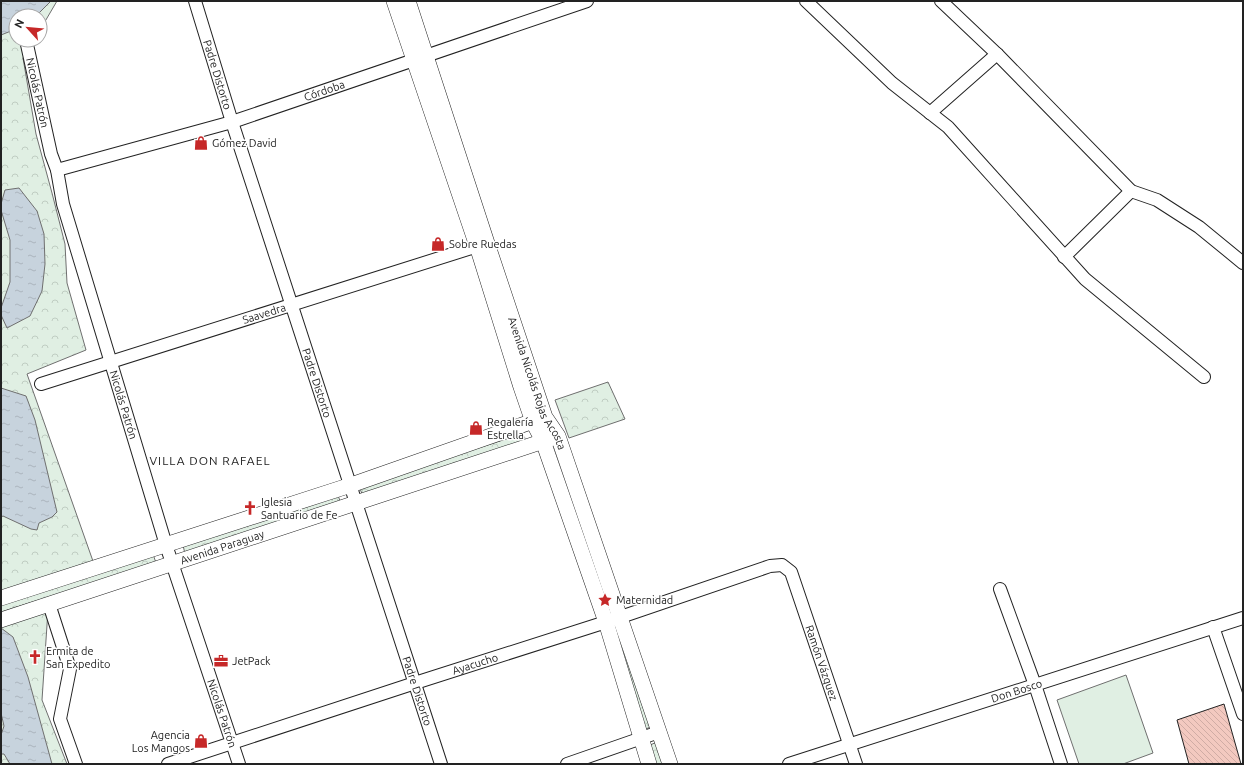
<svg xmlns="http://www.w3.org/2000/svg" width="1244" height="765" font-family="Ubuntu,sans-serif">
	<defs>
		<pattern id="forest-crowns" width="20" height="18" patternUnits="userSpaceOnUse"><rect width="20" height="18" fill="#e0efe3"/><path d="M2 6a3 3 0 1 1 6 0M12 15a3 3 0 1 1 6 0" fill="none" stroke="#c0cdc2"/></pattern>
		<pattern id="water-ripples" width="26" height="14" patternUnits="userSpaceOnUse"><rect width="26" height="14" fill="#c7d3dd"/><path d="M2 4q2-2 4 0t4 0M15 11q2-2 4 0t4 0" fill="none" stroke="#abb5bd"/></pattern>
		<pattern id="building-back-hatch" width="6" height="6" patternUnits="userSpaceOnUse"><rect width="6" height="6" fill="#f3c9c0"/><path d="M-1 5l2 2M0 0l6 6M5-1l2 2" fill="none" stroke="#d0aca5"/></pattern>
	</defs>
	<rect width="100%" height="100%" fill="#fff"/>
	<!-- forest -->
	<g fill="url(#forest-crowns)" stroke="#6f6f6f">
		<path d="M1 1H57L40 30V16H16V40H34L23 58 36 134 52 193 65 244 67 283 86 350 27 374 94 564 1 594Z"/>
		<path d="M608 382 625 419 569 438 555 400Z"/>
		<path d="M522 434 525 438 524 441 362 494 359 486Z"/>
		<path d="M338 495 341 504 185 554 183 545Z"/>
		<path d="M153 554 156 563 1 612V603Z"/>
		<path d="M48 610 42 700 67 764H1V626Z"/>
		<path d="M618 625 650 727 642 731 611 627Z"/>
		<path d="M657 742 664 764H656L650 745Z"/>
	</g>
	<!-- pitch -->
	<path fill="#e0efe3" stroke="#6f6f6f" d="M1126 675 1153 753 1123 764H1079L1057 700Z"/>
	<!-- water -->
	<g fill="url(#water-ripples)" stroke="#6f6f6f">
		<path d="M1 1H51L36 16H16V29L1 35Z"/>
		<path d="M19 188 37 211 44 234 45 264 42 291 30 316 7 328 1 315V308L10 282V240L1 210V204L5 190Z"/>
		<path d="M1 388 26 396 35 420 57 512 52 517 39 523 37 530 31 529 3 516 1 517Z"/>
		<path d="M1 628 13 637 28 677 52 764H10L4 754H1V735L4 726 1 713Z"/>
	</g>
	<!-- building -->
	<path fill="url(#building-back-hatch)" stroke="#222" d="M1224 704 1241 764H1189L1177 720Z"/>
	<g fill="none" stroke-linecap="round" stroke-linejoin="round">
		<defs>
			<g id="minor">
				<path id="s1" d="M195 1 232 122 441 764"/>
				<path d="M806 1 892 83 948 127 1085 279 1204 377"/>
				<path d="M941 1 997 54 1131 191 1157 200 1199 227 1243 263"/>
				<path id="s2" d="M26 40 51 154 57 170 63 204 166 545 239 764"/>
				<path d="M930 113 997 54"/>
				<path id="s3" d="M57 170 232 122 587 1"/>
				<path d="M1064 257 1131 191"/>
				<path id="s4" d="M41 384 484 244"/>
				<path d="M1000 589 1035 685 1061 764"/>
				<path d="M49 604 70 669 60 719 76 764"/>
				<path d="M1213 627 1243 714"/>
				<path id="s5" d="M168 764 415 683 606 622 770 566 782 565 791 572 856 764"/>
				<path d="M567 764 659 732"/>
				<path id="s6" d="M789 764 1243 618"/>
			</g>
			<g id="major">
				<path d="M394 1 477 246 521 387 533 422 543 441 606 622 649 764"/>
				<path id="s7" d="M408 1 487 243 545 417 558 436 670 764"/>
				<path d="M1 598 351 485 542 418"/>
				<path id="s8" d="M1 620 553 438"/>
			</g>
		</defs>
		<!-- minor casing -->
		<use href="#minor" stroke="#222" stroke-width="14"/>
		<!-- major casing -->
		<use href="#major" stroke="#222" stroke-width="16"/>
		<!-- minor -->
		<use href="#minor" stroke="#fff" stroke-width="12"/>
		<!-- major -->
		<use href="#major" stroke="#fff" stroke-width="15"/>
	</g>
	<!-- icons -->
	<defs>
		<symbol id="shop-bare" viewBox="-9 -9 18 18"><path d="M-5-2.5h2.3a2.7 3.5 0 0 1 5.4 0H5L5.5 6h-11ZM-1.5-2.5h3a1.5 2.3 0 0 0-3 0Z" fill="#c62828" stroke="#fff" stroke-width="2.5" paint-order="stroke"/></symbol>
		<symbol id="church-bare" viewBox="-9 -9 18 18"><path d="M-1.2-6h2.4v3.5h3.3v2.4h-3.3V6h-2.4V-.1h-3.3v-2.4h3.3Z" fill="#c62828" stroke="#fff" stroke-width="2.5" paint-order="stroke"/></symbol>
		<symbol id="sight-bare" viewBox="-9 -9 18 18"><path d="M0-6L1.8-2.2L6-1.7L2.9 1.2L3.7 5.4L0 3.3L-3.7 5.4L-2.9 1.2L-6-1.7L-1.8-2.2Z" fill="#c62828" stroke="#fff" stroke-width="2.5" paint-order="stroke"/></symbol>
		<symbol id="office-bare" viewBox="-9 -9 18 18"><path d="M-6-3h4V-5.5h4V-3h4V5H-6ZM-1-4.5V-3h2v-1.5ZM-6 0V1H6V0Z" fill="#c62828" stroke="#fff" stroke-width="2.5" paint-order="stroke"/></symbol>
	</defs>
	<g fill-rule="evenodd">
		<use href="#shop-bare" x="191" y="133" width="20" height="20"/>
		<use href="#shop-bare" x="428" y="234" width="20" height="20"/>
		<use href="#shop-bare" x="466" y="418" width="20" height="20"/>
		<use href="#church-bare" x="240" y="498" width="20" height="20"/>
		<use href="#sight-bare" x="595" y="590" width="20" height="20"/>
		<use href="#church-bare" x="25" y="647" width="20" height="20"/>
		<use href="#office-bare" x="211" y="651" width="20" height="20"/>
		<use href="#shop-bare" x="191" y="731" width="20" height="20"/>
	</g>
	<g text-anchor="middle" dominant-baseline="central" stroke-width="3" stroke-linejoin="round" paint-order="stroke">
		<!-- street labels -->
		<g font-size="11" fill="#222" stroke="#fff">
			<text stroke="none"><textPath href="#s1" startOffset="77">Padre Distorto</textPath></text>
			<text stroke="none"><textPath href="#s3" startOffset="279">Córdoba</textPath></text>
			<text stroke="none"><textPath href="#s2" startOffset="54">Nicolás Patrón</textPath></text>
			<text stroke="none"><textPath href="#s4" startOffset="234">Saavedra</textPath></text>
			<text stroke="none"><textPath href="#s1" startOffset="401">Padre Distorto</textPath></text>
			<text stroke="none"><textPath href="#s7" startOffset="404">Avenida Nicolás Rojas Acosta</textPath></text>
			<text stroke="none"><textPath href="#s2" startOffset="378">Nicolás Patrón</textPath></text>
			<text stroke="none"><textPath href="#s8" startOffset="233">Avenida Paraguay</textPath></text>
			<text stroke="none"><textPath href="#s5" startOffset="753">Ramón Vázquez</textPath></text>
			<text stroke="none"><textPath href="#s5" startOffset="323">Ayacucho</textPath></text>
			<text stroke="none"><textPath href="#s1" startOffset="725">Padre Distorto</textPath></text>
			<text stroke="none"><textPath href="#s6" startOffset="239">Don Bosco</textPath></text>
			<text stroke="none"><textPath href="#s2" startOffset="702">Nicolás Patrón</textPath></text>
		</g>
		<!-- poi labels -->
		<g font-size="11" fill="#222" stroke="#fff" text-anchor="start">
			<text x="212" y="143">Gómez David</text>
			<text x="449" y="244">Sobre Ruedas</text>
			<text x="487" y="422">Regalería<tspan x="487" dy="13">Estrella</tspan></text>
			<text x="261" y="502">Iglesia<tspan x="261" dy="13">Santuario de Fe</tspan></text>
			<text x="616" y="600">Maternidad</text>
			<text x="46" y="651">Ermita de<tspan x="46" dy="13">San Expedito</tspan></text>
			<text x="232" y="661">JetPack</text>
			<text x="190" y="735" text-anchor="end">Agencia<tspan x="190" dy="13">Los Mangos</tspan></text>
		</g>
		<!-- neighbourhood labels -->
		<g font-size="12" letter-spacing="1" fill="#222" stroke="#fff">
			<text x="210" y="460">VILLA DON RAFAEL</text>
		</g>
	</g>
	<!-- border -->
	<rect width="1244" height="765" fill="none" stroke="#222222" stroke-width="4"/>
	<!-- north arrow -->
	<g transform="translate(28 28) rotate(297)"><circle r="19" fill="#ffffff" stroke="#a7a7a7"/>
	<path d="M0-3L7 15L0 10L-7 15Z" fill="#c62828"/>
	<text y="-6" font-size="11" font-weight="bold" text-anchor="middle" fill="#222222">N</text>
	</g>
</svg>
